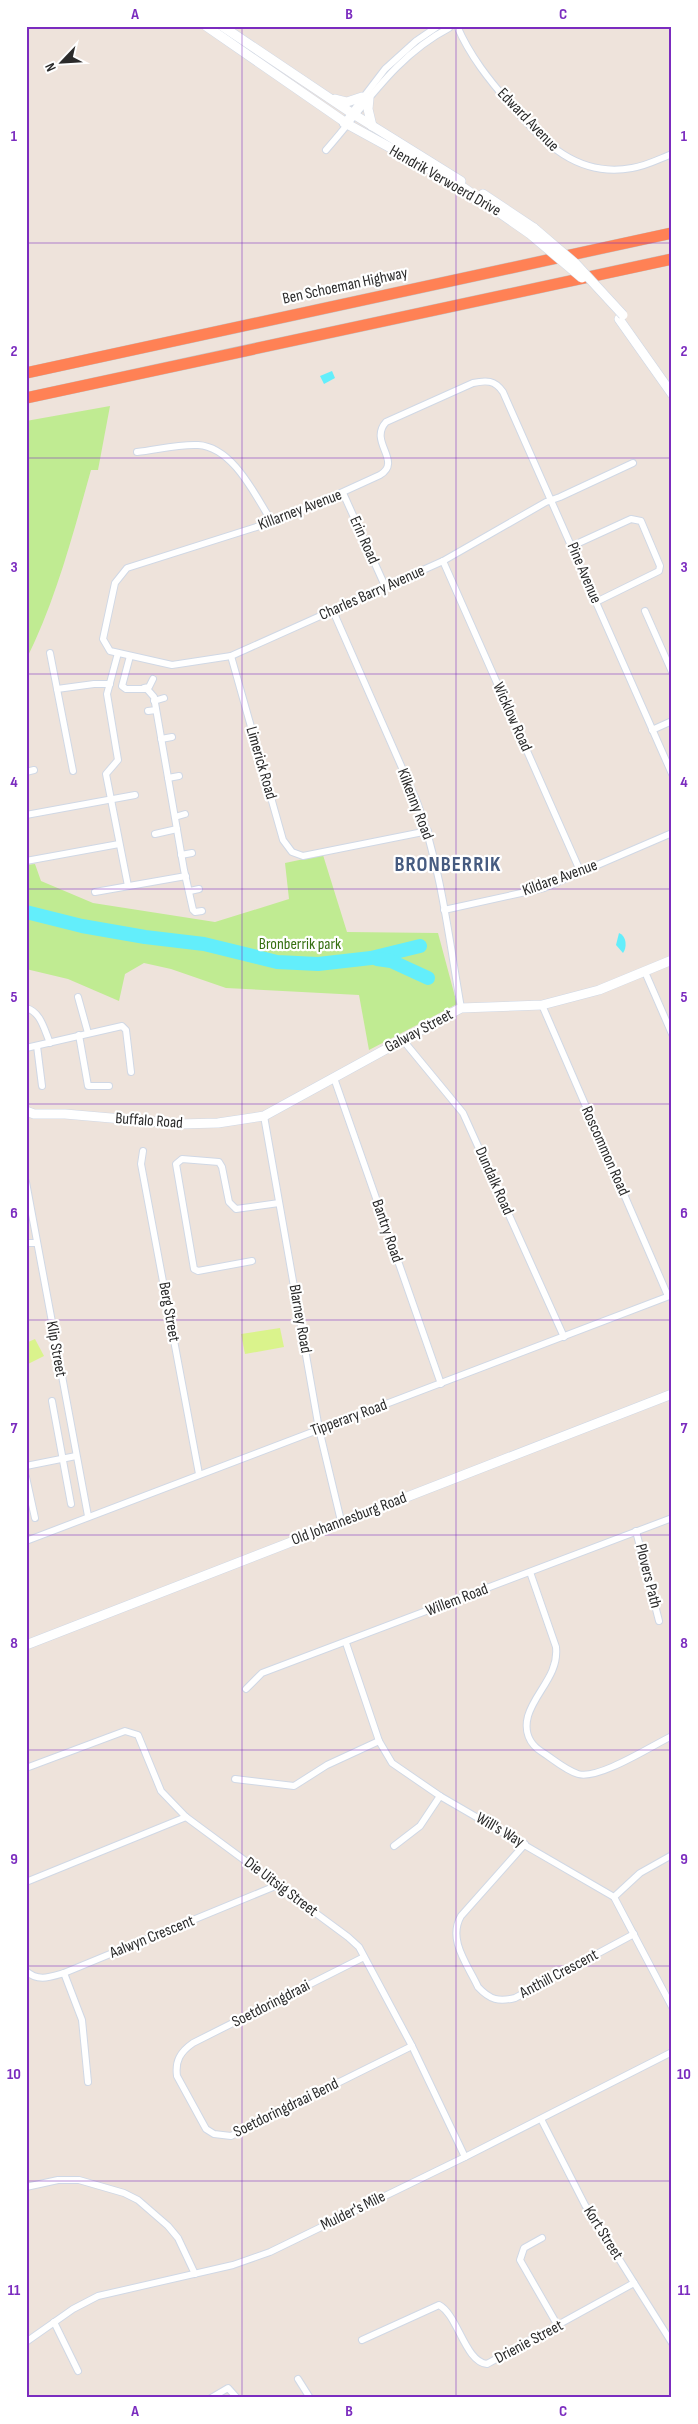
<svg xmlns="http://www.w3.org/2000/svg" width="698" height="2424" font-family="'Sofia Sans Condensed',sans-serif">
	<rect width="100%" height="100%" fill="#eee3db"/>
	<!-- green -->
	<g fill="#c0eb92">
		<path d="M110 406 98 470H91C73 534 56 600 26 660V421Z"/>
		<path d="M323 855 347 932 438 933 457 1004 369 1050 359 995 226 988 171 969 144 963 125 974 119 1001 68 979 26 969V865L35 864 41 881 93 903 215 922 289 899 285 863Z"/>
	</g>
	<!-- pitch -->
	<g fill="#daf38c">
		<path d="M280 1328 284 1347 245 1354 241 1334Z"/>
		<path d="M35 1339 44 1356 26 1365V1343Z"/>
	</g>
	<!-- water -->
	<g fill="#63eefb">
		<path d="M332 371 335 378 324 384 320 376Z"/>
		<path d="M619 933C627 936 627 948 623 953L616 945Z"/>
	</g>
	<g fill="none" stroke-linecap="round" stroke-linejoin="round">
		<!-- river -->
		<g stroke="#63eefb" stroke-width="14">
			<path d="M26 912 82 926 145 937 204 944 277 962 318 964 371 958 420 946"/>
			<path d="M377 959 391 961 428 978"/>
		</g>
		<defs>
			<g id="street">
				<path d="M457 26C470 56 489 80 511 105 543 142 577 178 632 168 646 166 659 159 672 154"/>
				<path d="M343 124 385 69 416 41 438 26"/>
				<path d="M326 150C365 106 395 56 449 28"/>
				<path d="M137 452C156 450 178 444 198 445 233 447 255 495 272 522"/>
				<path d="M633 463 560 497 546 502 443 561 231 656 172 665 110 651 103 639 115 583 127 568 288 517 380 475C403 461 368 442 386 422L473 383C486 380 495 380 503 392L672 774"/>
				<path d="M343 493 385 586"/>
				<path d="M572 546 631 519 641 521 660 566 659 571 596 602"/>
				<path d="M443 561 581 873"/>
				<path d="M333 611 417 802C441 867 449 939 461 1008"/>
				<path d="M645 611 672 672"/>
				<path d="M50 653 73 771"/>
				<path d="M118 653 107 694 118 760 106 774 128 886"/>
				<path d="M130 656 122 686 126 689H147L154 697 184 870 193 910 195 912 202 911"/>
				<path d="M231 656 283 840 292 852 303 856 428 831"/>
				<path d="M144 688 149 687 153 679"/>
				<path d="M57 689 94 684H110"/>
				<path d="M154 701 164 698"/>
				<path d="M148 711 156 710"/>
				<path d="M652 730 672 721"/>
				<path d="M161 739 172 737"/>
				<path d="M26 772 34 770"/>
				<path d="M168 778 179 776"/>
				<path d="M26 815 135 795"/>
				<path d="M175 817 185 814"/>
				<path d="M155 834 177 829"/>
				<path d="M181 855 192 853"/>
				<path d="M26 861 119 844"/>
				<path d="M190 891 199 889"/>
				<path d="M95 892 186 876"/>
				<path d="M444 910 544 888 672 833"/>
				<path d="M645 972 672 1034"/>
				<path d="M78 997 88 1033"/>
				<path d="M542 1005 668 1296"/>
				<path d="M26 1008C41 1012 44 1029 50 1043"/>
				<path d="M79 1035 88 1086H109"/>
				<path d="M402 1039 463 1113 564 1337"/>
				<path d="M37 1046 42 1086"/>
				<path d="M26 1048 122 1026 126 1030 131 1072"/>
				<path d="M334 1078 441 1384"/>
				<path d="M264 1116 319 1429 341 1521"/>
				<path d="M143 1151 141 1164 199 1474"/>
				<path d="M26 1182 88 1516"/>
				<path d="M26 1243H37"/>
				<path d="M252 1261 198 1271 194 1269 176 1164 182 1159 219 1162 222 1167 229 1202 236 1209 279 1203"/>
				<path d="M52 1401 71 1504"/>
				<path d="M26 1466 76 1456"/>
				<path d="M26 1477 35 1518"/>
				<path d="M636 1531 659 1621"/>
				<path d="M26 1541 672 1295"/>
				<path d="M530 1572 556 1647C559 1675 535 1692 528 1716 524 1731 529 1744 542 1752 553 1759 565 1770 578 1774 599 1780 651 1746 672 1736"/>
				<path d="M346 1643 379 1741 392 1763 440 1796 614 1897 672 2007"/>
				<path d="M246 1689 262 1673 672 1518"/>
				<path d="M26 1768 125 1731 138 1735 161 1791 186 1817 348 1937 359 1947 412 2046 465 2157"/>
				<path d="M235 1779 294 1786 327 1765 379 1741"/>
				<path d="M525 1844 461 1916C447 1940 468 1965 478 1987 490 2000 499 2002 515 1998L634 1934"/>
				<path d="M394 1846 420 1826 440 1796"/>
				<path d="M26 1882 186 1817"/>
				<path d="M614 1897 640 1873 672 1855"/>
				<path d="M364 1957 193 2043C180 2052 175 2061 177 2076L206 2129 214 2134 231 2136 412 2046"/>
				<path d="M26 1971C38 1982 50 1977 64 1973L278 1885"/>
				<path d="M64 1973 82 2020 88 2082"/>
				<path d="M541 2119 585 2205 672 2343"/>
				<path d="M26 2187 58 2180H79L124 2193 138 2200 168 2226 178 2238 195 2274"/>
				<path d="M542 2238 524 2248 520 2260 558 2326"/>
				<path d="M54 2322 78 2371"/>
				<path d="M362 2340 439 2305C458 2315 465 2362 487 2364L634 2283"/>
				<path d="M26 2342 73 2309 98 2296 233 2265 270 2252 465 2157 672 2052"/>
				<path d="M298 2379 310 2398"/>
				<path d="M211 2398 228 2388 237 2398"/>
			</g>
			<g id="secondary">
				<path d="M206 26 349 125 464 188 530 234"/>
				<path d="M222 26 350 112 461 181"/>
				<path d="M369 98 368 109 372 126"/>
				<path d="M335 99 347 102 362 97"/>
				<path d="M483 194 534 228"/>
				<path d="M619 319 672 394"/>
				<path d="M26 1111 34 1114H65L180 1124 218 1123 264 1116 461 1008 542 1005 599 990 672 960"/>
				<path d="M26 1645 672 1394"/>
			</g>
			<g id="highway">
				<path d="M26 373 672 233"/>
				<path d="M26 398 672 259"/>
			</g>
		</defs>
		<!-- street casing -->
		<use href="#street" stroke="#d0d8e5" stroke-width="8"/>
		<!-- secondary casing -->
		<use href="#secondary" stroke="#d0d8e5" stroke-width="10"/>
		<!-- highway casing -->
		<use href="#highway" stroke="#c4c4c4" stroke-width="12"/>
		<!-- street -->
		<use href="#street" stroke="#fff" stroke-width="6"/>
		<!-- secondary -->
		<use href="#secondary" stroke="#fff" stroke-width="9"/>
		<!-- highway -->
		<use href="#highway" stroke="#ff8155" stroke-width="11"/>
		<defs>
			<g id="secondary-bridge">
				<path d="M534 228 576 264 623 315"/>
				<path d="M530 234 582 278"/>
			</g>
		</defs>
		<!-- secondary-bridge casing -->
		<use href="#secondary-bridge" stroke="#d0d8e5" stroke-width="10" stroke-linecap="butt"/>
		<!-- secondary-bridge -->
		<use href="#secondary-bridge" stroke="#fff" stroke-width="9"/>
	</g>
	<!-- grid -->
	<path fill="none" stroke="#7b2cbf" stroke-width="1" stroke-opacity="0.55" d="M242 26V2398M456 26V2398M26 243H672M26 458H672M26 674H672M26 889H672M26 1104H672M26 1320H672M26 1535H672M26 1750H672M26 1966H672M26 2181H672"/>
	<g text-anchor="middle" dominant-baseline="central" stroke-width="4.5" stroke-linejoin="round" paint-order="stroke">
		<!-- street labels -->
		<g font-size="16" fill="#2b2b2b" stroke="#fff">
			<text transform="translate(528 120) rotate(46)">Edward Avenue</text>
			<text transform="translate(445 181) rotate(30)">Hendrik Verwoerd Drive</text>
			<text transform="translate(345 286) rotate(-12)">Ben Schoeman Highway</text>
			<text transform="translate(300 510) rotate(-21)">Killarney Avenue</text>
			<text transform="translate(364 540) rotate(66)">Erin Road</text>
			<text transform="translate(584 573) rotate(67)">Pine Avenue</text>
			<text transform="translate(372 593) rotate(-24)">Charles Barry Avenue</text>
			<text transform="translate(512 717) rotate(66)">Wicklow Road</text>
			<text transform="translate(261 763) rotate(74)">Limerick Road</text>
			<text transform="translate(415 804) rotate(69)">Kilkenny Road</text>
			<text transform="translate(560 878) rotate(-20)">Kildare Avenue</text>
			<text transform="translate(419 1031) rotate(-28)">Galway Street</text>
			<text transform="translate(149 1121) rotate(4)">Buffalo Road</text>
			<text transform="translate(605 1151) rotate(66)">Roscommon Road</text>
			<text transform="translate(494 1181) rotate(66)">Dundalk Road</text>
			<text transform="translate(387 1231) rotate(71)">Bantry Road</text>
			<text transform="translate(169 1312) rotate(80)">Berg Street</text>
			<text transform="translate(300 1319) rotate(80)">Blarney Road</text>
			<text transform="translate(56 1349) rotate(80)">Klip Street</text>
			<text transform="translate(349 1418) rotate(-20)">Tipperary Road</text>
			<text transform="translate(349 1519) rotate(-21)">Old Johannesburg Road</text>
			<text transform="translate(648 1576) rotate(76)">Plovers Path</text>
			<text transform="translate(457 1600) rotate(-21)">Willem Road</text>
			<text transform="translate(500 1830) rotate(30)">Will's Way</text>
			<text transform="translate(281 1887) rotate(37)">Die Uitsig Street</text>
			<text transform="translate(152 1937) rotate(-22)">Aalwyn Crescent</text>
			<text transform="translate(559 1974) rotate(-28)">Anthill Crescent</text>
			<text transform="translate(271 2004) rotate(-27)">Soetdoringdraai</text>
			<text transform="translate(286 2108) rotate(-26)">Soetdoringdraai Bend</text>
			<text transform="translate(353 2211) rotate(-26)">Mulder's Mile</text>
			<text transform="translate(603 2233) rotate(58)">Kort Street</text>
			<text transform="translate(529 2342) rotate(-28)">Drienie Street</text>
		</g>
		<!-- park labels -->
		<g font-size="16" fill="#367012" stroke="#fff">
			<text x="300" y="944">Bronberrik park</text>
		</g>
		<!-- district labels -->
		<g font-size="21" font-weight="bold" letter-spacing="1" fill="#465b80" stroke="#fff">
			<text x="448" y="864">BRONBERRIK</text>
		</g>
	</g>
	<!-- border -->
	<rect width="698" height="2424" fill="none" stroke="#ffffff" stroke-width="55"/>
	<!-- north arrow -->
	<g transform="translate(62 62) rotate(245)" stroke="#ffffff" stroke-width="4" paint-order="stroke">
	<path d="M0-4L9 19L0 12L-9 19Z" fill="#2b2b2b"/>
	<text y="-8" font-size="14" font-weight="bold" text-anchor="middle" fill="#2b2b2b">N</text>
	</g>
	<rect x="28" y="28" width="642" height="2368" fill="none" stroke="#7b2cbf" stroke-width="2"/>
	<g font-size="16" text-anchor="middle" font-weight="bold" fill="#7b2cbf">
		<text x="135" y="19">A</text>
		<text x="349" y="19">B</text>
		<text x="563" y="19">C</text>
		<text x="14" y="141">1</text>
		<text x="684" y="141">1</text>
		<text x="14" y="356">2</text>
		<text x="684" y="356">2</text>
		<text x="14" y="572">3</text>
		<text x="684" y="572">3</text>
		<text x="14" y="787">4</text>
		<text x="684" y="787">4</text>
		<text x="14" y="1002">5</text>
		<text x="684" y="1002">5</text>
		<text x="14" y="1218">6</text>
		<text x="684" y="1218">6</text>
		<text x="14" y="1433">7</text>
		<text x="684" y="1433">7</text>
		<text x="14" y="1648">8</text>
		<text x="684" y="1648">8</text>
		<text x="14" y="1864">9</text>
		<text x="684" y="1864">9</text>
		<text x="14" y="2079">10</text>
		<text x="684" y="2079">10</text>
		<text x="14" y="2295">11</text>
		<text x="684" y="2295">11</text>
		<text x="135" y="2416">A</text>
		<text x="349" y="2416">B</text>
		<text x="563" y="2416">C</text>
	</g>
</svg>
